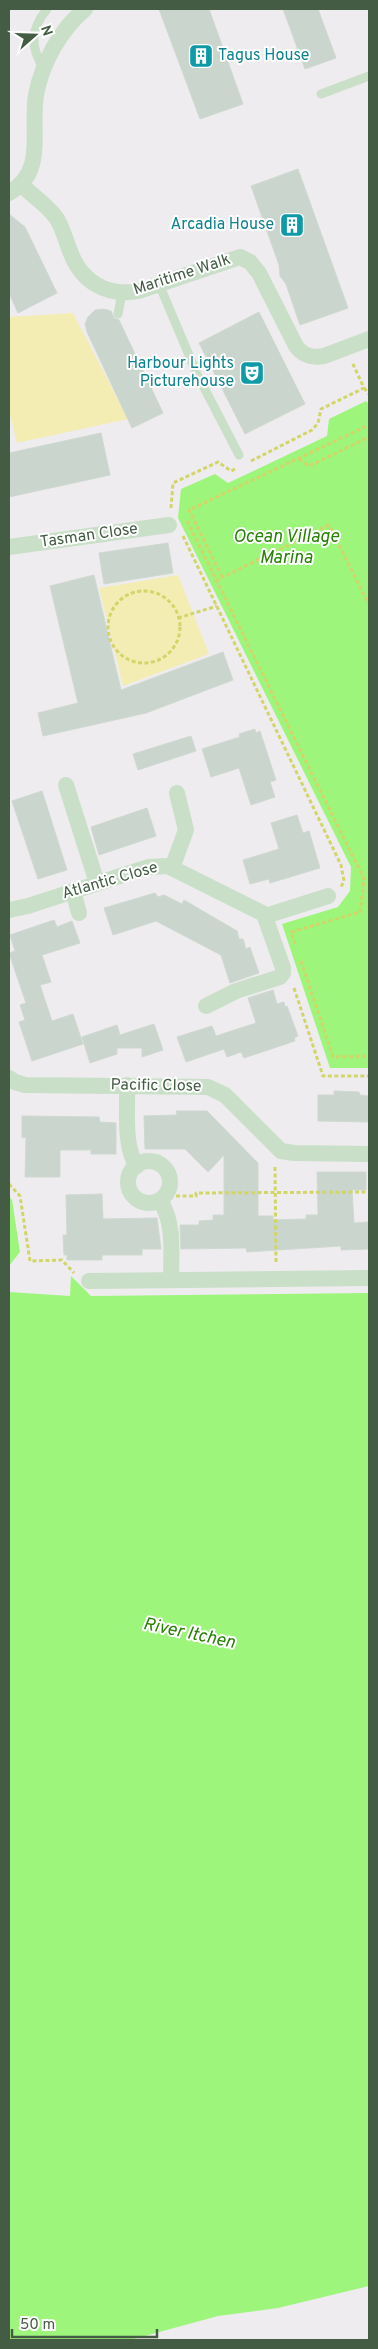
<svg xmlns="http://www.w3.org/2000/svg" width="378" height="2349" font-family="Overpass,sans-serif">
	<rect width="100%" height="100%" fill="#eeecef"/>
	<!-- green -->
	<g fill="#f3edb4">
		<path d="M73 313 128 419 17 443 9 411V317Z"/>
		<path d="M178 575 209 654 123 686 99 588Z"/>
	</g>
	<!-- water -->
	<g fill="#9ef57c">
		<path d="M366 401 369 404V1068H330L282 924 338 907 350 891 351 867 178 518 181 489 215 474 228 483 327 436 329 419Z"/>
		<path d="M9 1196 12 1200 20 1252 9 1266Z"/>
		<path d="M71 1276 91 1296 369 1293V2286L278 2308 218 2316 130 2340H9V1292L70 1296Z"/>
	</g>
	<!-- building -->
	<g fill="#cad5cd" stroke="#cfd9d1">
		<path d="M159 9H209L243 104 200 119Z"/>
		<path d="M283 9H318L336 58 305 69Z"/>
		<path d="M298 169 348 308 300 325 286 284 280 276 279 265 251 186Z"/>
		<path d="M9 214 25 227 57 293 18 313 9 293Z"/>
		<path d="M104 309 111 311 114 318 119 320 163 413 132 428 87 332 85 324 88 317 95 310Z"/>
		<path d="M259 312 305 404 245 434 199 343Z"/>
		<path d="M101 433 110 475 9 497V453Z"/>
		<path d="M168 543 173 573 104 584 99 553Z"/>
		<path d="M94 575 121 690 223 652 233 680 146 713 43 736 38 713 78 703 50 586Z"/>
		<path d="M255 729 256 733 260 731 276 780 270 782 275 797 251 805 239 768 211 777 202 749 240 737 239 734Z"/>
		<path d="M191 736 196 751 138 770 133 754Z"/>
		<path d="M42 791 67 870 38 879 12 801Z"/>
		<path d="M147 808 156 836 99 855 91 827Z"/>
		<path d="M297 815 303 833 309 831 320 868 270 883 269 879 250 884 243 860 279 849 271 823Z"/>
		<path d="M155 893 158 897 164 895 182 904 184 900 237 931 239 939H243L246 949 250 947 259 973 230 983 221 955 156 921 113 935 104 908Z"/>
		<path d="M54 920 57 927 72 921 80 943 42 955 51 982 40 985 52 1021 73 1014 83 1044 32 1061 19 1022 25 1020 20 1005 26 1003 9 953 15 951 10 935Z"/>
		<path d="M273 990 277 1004 284 1002 285 1007 287 1006 298 1036 294 1038 295 1041 244 1058 241 1052 227 1057 224 1049 186 1062 177 1037 212 1026 216 1036 256 1023 248 998Z"/>
		<path d="M154 1024 163 1050 142 1057V1048H117V1054L90 1063 82 1037 117 1025 120 1035Z"/>
		<path d="M334 1091 359 1092 360 1095 369 1096V1122L318 1121V1095H334Z"/>
		<path d="M176 1111H207L258 1163V1216H273V1220L306 1219V1215H318L317 1172H366V1190H352L354 1223 368 1222 369 1249 341 1250V1246L247 1252 246 1248 181 1249 180 1225H199V1221L213 1220V1215H224V1155L208 1172 185 1149H145L144 1116 177 1115Z"/>
		<path d="M22 1116 99 1117 100 1122 116 1123V1154H91V1150H60V1177H25L26 1137 22 1138Z"/>
		<path d="M102 1194 103 1219 157 1218 161 1249H142V1255H102V1260H67V1255H64L63 1235H67L66 1195Z"/>
	</g>
	<g fill="none" stroke-linecap="round" stroke-linejoin="round">
		<!-- path -->
		<g stroke="#d2d568" stroke-width="3" stroke-dasharray="4 2.5" stroke-linecap="butt">
			<path d="M364 388 369 394"/>
			<path d="M299 459 309 466 369 437"/>
			<path d="M251 461 312 430 318 423 321 409 364 388 352 362"/>
			<path d="M171 508 173 483 218 462 231 471 237 468"/>
			<path d="M187 521 364 879 360 912 291 932 295 944"/>
			<path d="M183 536 341 865 344 881 341 887"/>
			<path d="M222 577 189 510 369 425"/>
			<path d="M215 581 329 525 369 605"/>
			<circle cx="144" cy="627" r="36"/>
			<path d="M178 618 217 606"/>
			<path d="M301 961 333 1057 369 1056"/>
			<path d="M294 988 323 1076H369"/>
			<path d="M275 1167 276 1263"/>
			<path d="M9 1184 20 1196 30 1261 62 1260 74 1273"/>
			<path d="M176 1196H196V1193L369 1192"/>
		</g>
		<!-- lane -->
		<g stroke="#c9dfc8" stroke-width="9">
			<path d="M44 69C30 47 30 30 47 9"/>
			<path d="M321 94 369 76"/>
			<path d="M159 284 197 374 239 455"/>
			<path d="M118 314 122 293"/>
		</g>
		<!-- street -->
		<g stroke="#c9dfc8" stroke-width="16">
			<path d="M21 184C32 196 48 205 57 219 63 229 66 241 70 251 81 282 107 297 139 291L240 257 250 262 259 273 296 346C303 356 312 358 324 356L369 339"/>
			<path d="M9 193C47 171 30 131 36 95 42 63 60 30 85 9"/>
			<path d="M9 547 169 525"/>
			<path d="M66 785 97 883"/>
			<path d="M172 868 186 830 177 793"/>
			<path d="M73 891 79 913"/>
			<path d="M9 910 28 906 148 867 168 866 264 914 283 968V973L280 977 236 991 206 1006"/>
			<path d="M265 916 328 896"/>
			<path d="M9 1078 15 1082 25 1085 208 1087 225 1095 281 1151 294 1153 369 1154"/>
			<path d="M127 1085C128 1108 123 1147 137 1166"/>
			<circle cx="149" cy="1182" r="21"/>
			<path d="M160 1200C175 1224 171 1252 171 1280"/>
			<path d="M89 1281 369 1278"/>
		</g>
	</g>
	<!-- icons -->
	<defs>
		<symbol id="building-square" viewBox="-11 -11 22 22"><rect x="-9" y="-9" width="18" height="18" rx="4" fill="#0f9aa8" stroke="#fff"/><path d="M-4-6H4V6H1V3H-1V6H-4ZM-2.5-4.3h1.7v1.8h-1.7ZM.8-4.3h1.7v1.8H.8ZM-2.5-1h1.7V.8h-1.7ZM.8-1h1.7V.8H.8Z" fill="#fff"/></symbol>
		<symbol id="theatre-square" viewBox="-11 -11 22 22"><rect x="-9" y="-9" width="18" height="18" rx="4" fill="#0f9aa8" stroke="#fff"/><path d="M-5-5.5Q0-4 5-5.5V0Q5 5 0 6Q-5 5-5 0ZM-3.3-2.5H-1v1.5H-3.3ZM1-2.5H3.3v1.5H1ZM-2.8 1Q0 5.5 2.8 1Z" fill="#fff"/></symbol>
	</defs>
	<g fill-rule="evenodd">
		<use href="#building-square" x="187" y="42" width="28" height="28"/>
		<use href="#building-square" x="278" y="211" width="28" height="28"/>
		<use href="#theatre-square" x="238" y="359" width="28" height="28"/>
	</g>
	<g text-anchor="middle" dominant-baseline="central" stroke-width="4" stroke-linejoin="round" paint-order="stroke">
		<!-- culture labels -->
		<g font-size="16" fill="#0d838f" stroke="#fff" text-anchor="end">
			<text x="218" y="56" text-anchor="start">Tagus House</text>
			<text x="274" y="225">Arcadia House</text>
			<text x="234" y="364">Harbour Lights<tspan x="234" dy="18">Picturehouse</tspan></text>
		</g>
		<!-- street labels -->
		<g font-size="16" fill="#435c43" stroke="#fff">
			<text transform="translate(182 275) rotate(-18)">Maritime Walk</text>
			<text transform="translate(89 536) rotate(-8)">Tasman Close</text>
			<text transform="translate(110 881) rotate(-16)">Atlantic Close</text>
			<text transform="translate(156 1086) rotate(1)">Pacific Close</text>
		</g>
		<!-- water labels -->
		<g font-size="18" font-style="italic" fill="#278105" stroke="#fff">
			<text x="286" y="537">Ocean Village<tspan x="286" dy="21">Marina</tspan></text>
			<text transform="translate(189 1634) rotate(12)">River Itchen</text>
		</g>
	</g>
	<!-- border -->
	<rect width="378" height="2349" fill="none" stroke="#435c43" stroke-width="20"/>
	<!-- north arrow -->
	<g transform="translate(35 35) rotate(70)" stroke="#ffffff" stroke-width="4" paint-order="stroke">
	<path d="M0-4L9 19L0 12L-9 19Z" fill="#435c43"/>
	<text y="-8" font-size="14" font-weight="bold" text-anchor="middle" fill="#435c43">N</text>
	</g>
	<!-- scale -->
	<path d="M12 2329v8h145v-8" fill="none" stroke="#435c43" stroke-width="2.5"/>
	<text x="20" y="2329" font-size="15" fill="#435c43" stroke="#ffffff" stroke-width="4" paint-order="stroke">50 m</text>
</svg>
